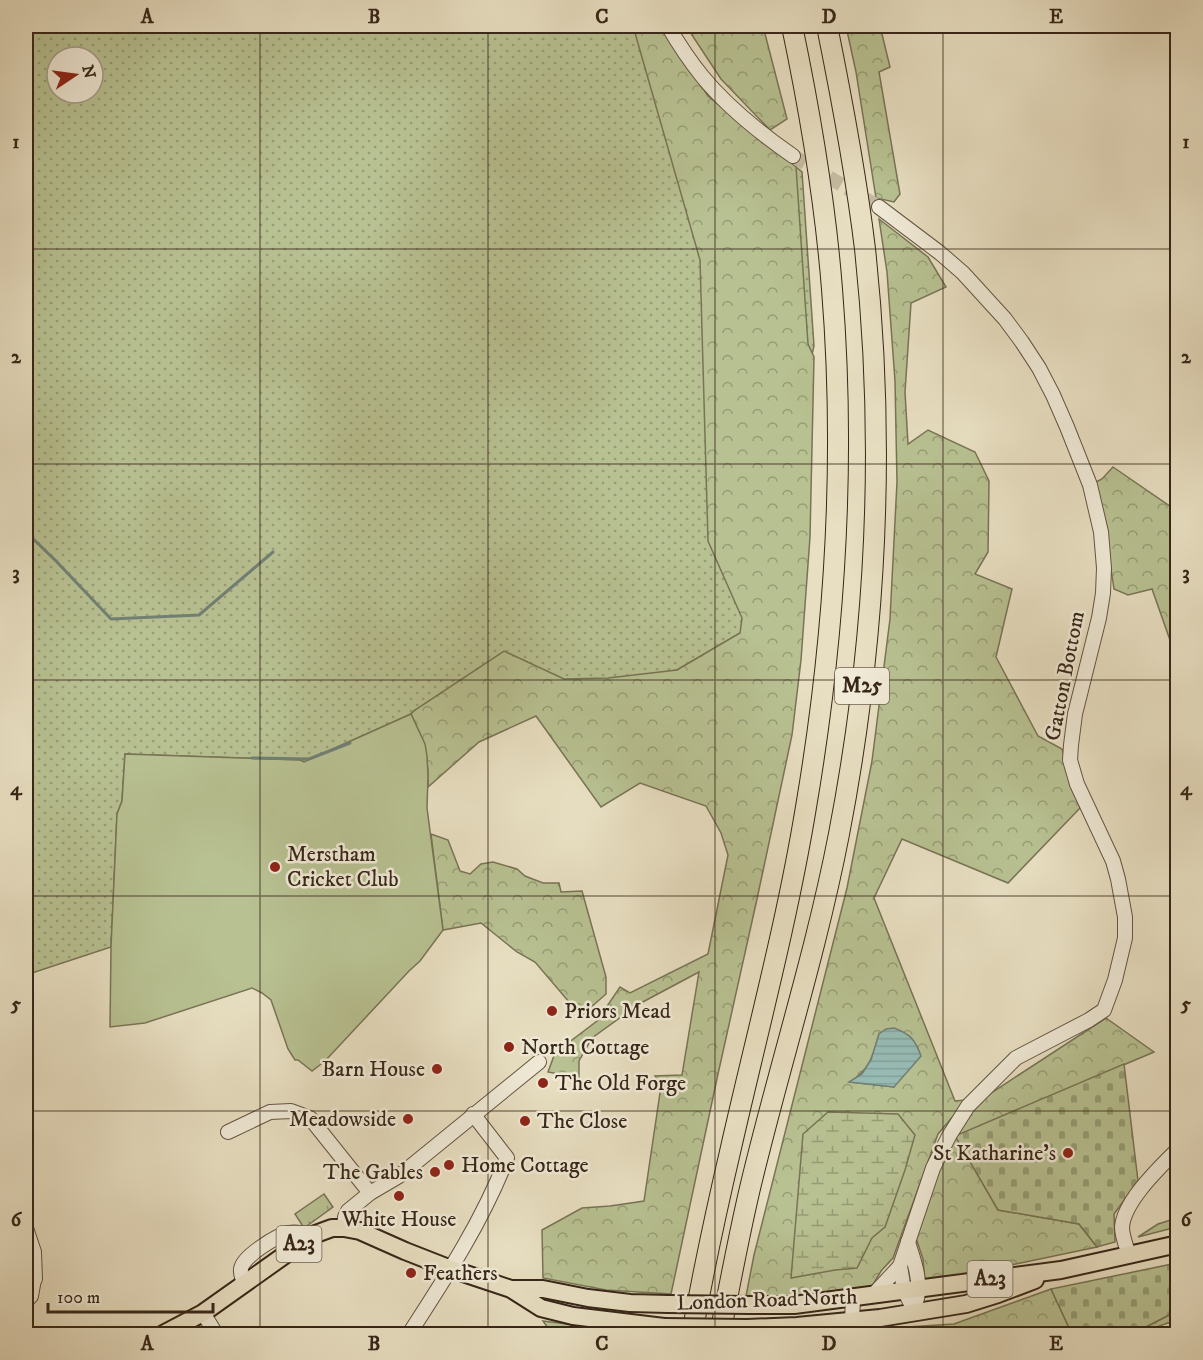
<svg xmlns="http://www.w3.org/2000/svg" width="1203" height="1360" font-family="'IM FELL DW Pica',serif">
	<defs>
		<pattern id="grass-dots" width="8" height="8" patternUnits="userSpaceOnUse" patternTransform="scale(1.5)"><rect width="8" height="8" fill="#b8c192"/><path d="M2 2h.1M6 6h.1" fill="none" stroke="#969d76" stroke-width="1.8" stroke-linecap="round"/></pattern>
		<pattern id="forest-crowns" width="20" height="18" patternUnits="userSpaceOnUse" patternTransform="scale(1.5)"><rect width="20" height="18" fill="#b8c192"/><path d="M2 6a3 3 0 1 1 6 0M12 15a3 3 0 1 1 6 0" fill="none" stroke="#969d76"/></pattern>
		<pattern id="wetland-marsh" width="20" height="14" patternUnits="userSpaceOnUse" patternTransform="scale(1.5)"><rect width="20" height="14" fill="#b8c192"/><path d="M1 5h8M5 5V1M11 12h8M15 12V8" fill="none" stroke="#969d76"/></pattern>
		<pattern id="cemetery-stones" width="16" height="16" patternUnits="userSpaceOnUse" patternTransform="scale(1.5)"><rect width="16" height="16" fill="#b8c192"/><path d="M2 7V4a2 2 0 0 1 4 0v3zM10 15v-3a2 2 0 0 1 4 0v3z" fill="#969d76"/></pattern>
		<pattern id="park-tufts" width="24" height="20" patternUnits="userSpaceOnUse" patternTransform="scale(1.5)"><rect width="24" height="20" fill="#b8c192"/><path d="M3 7l-1-3M5 7V3M7 7l1-3M15 17l-1-3M17 17v-4M19 17l1-3" fill="none" stroke="#969d76"/></pattern>
		<pattern id="water-rules" width="6" height="5" patternUnits="userSpaceOnUse" patternTransform="scale(1.5)"><rect width="6" height="5" fill="#97bcb5"/><path d="M0 2.5h6" fill="none" stroke="#83a19b"/></pattern>
	</defs>
	<rect width="100%" height="100%" fill="#e8dfc2"/>
	<filter id="stains"><feTurbulence type="fractalNoise" baseFrequency=".00333" numOctaves="4"/><feColorMatrix values="0 0 0 0 .2 0 0 0 0 .09 0 0 0 0 .02 0 0 0 .5 -.17"/></filter>
	<radialGradient id="worn" r=".72"><stop offset=".6" stop-color="#630" stop-opacity="0"/><stop offset="1" stop-color="#630" stop-opacity=".3"/></radialGradient>
	<!-- grass -->
	<g fill="url(#grass-dots)" stroke="#787455" stroke-width="1.5" fill-rule="evenodd">
		<path d="M26 26H662L708 96 802 172 814 346 744 644 740 633 677 670 415 710 411 714 304 762 300 760 125 754 122 801 117 814 111 947 26 975ZM57 57H93V93H57Z"/>
		<path d="M1177 1311V1320L1136 1334H1132Z"/>
	</g>
	<!-- forest -->
	<g fill="url(#forest-crowns)" stroke="#787455" stroke-width="1.5" fill-rule="evenodd">
		<path d="M633 26H662L708 96 796 167 808 344 814 357 810 537 801 660 792 735 757 899 718 1074 671 1294 606 1290 543 1278 542 1230 582 1208 610 1206 644 1201 661 1086 655 1076 682 1075 699 972 639 1004 592 1038 579 1061V1078L548 1072 555 1053 597 1021 620 987 630 993 708 954 728 855 721 833 706 806 640 783 601 807 536 716 479 742 428 787C429 757 424 741 411 714L415 710 504 651 564 679 608 678 677 670 740 633 742 618 708 541 700 260Z"/>
		<path d="M686 26H763L787 119 770 130 721 79Z"/>
		<path d="M846 26H880L890 67 879 72 900 194 894 202 876 198 856 72Z"/>
		<path d="M879 219 928 257 946 287 911 303 905 392 908 444 928 430 975 452 989 481 988 552 975 574 1012 589 996 657 1038 736 1062 749 1080 808 1008 883 902 839 874 898 955 1101 967 1100 938 1134 893 1258 881 1271 871 1288 800 1296H746L754 1255 847 888 872 761 890 619 897 482 895 381 887 272ZM879 1034 894 1087 850 1082C870 1069 873 1056 879 1034Z"/>
		<path d="M1113 467 1177 511V660L1152 589 1128 595 1114 589 1102 509 1090 485 1102 479Z"/>
		<path d="M431 834 448 840 460 871 470 874 481 864 493 862 517 869 525 876 543 883H559L561 892 582 891 606 977V994L581 1016 535 962 517 952 481 923 443 930Z"/>
		<path d="M1106 1018 1154 1052 956 1136 998 1210 1079 1224 1097 1247 925 1283 923 1259 916 1238 923 1212 948 1140 985 1097Z"/>
		<path d="M1177 1218V1227L1138 1237 1158 1224Z"/>
		<path d="M1051 1289 1072 1334H862L861 1330 954 1324Z"/>
		<path d="M543 1321 646 1334H552Z"/>
	</g>
	<!-- wetland -->
	<path fill="url(#wetland-marsh)" stroke="#787455" stroke-width="1.5" d="M828 1112 898 1114 915 1135 905 1170 885 1227 872 1238 857 1268 835 1270 791 1278 803 1134Z"/>
	<!-- cemetery -->
	<g fill="url(#cemetery-stones)" stroke="#787455" stroke-width="1.5">
		<path d="M1124 1064 1138 1181 1114 1214 1115 1242 1097 1247 1079 1224 998 1210 955 1136Z"/>
		<path d="M1177 1263V1311L1132 1334H1072L1051 1289Z"/>
	</g>
	<!-- park -->
	<path fill="url(#park-tufts)" stroke="#787455" stroke-width="1.5" d="M324 1194 333 1207 304 1228 295 1214Z"/>
	<!-- pitch -->
	<path fill="#b8c192" stroke="#787455" stroke-width="1.5" d="M411 714 425 744 427 756 428 776 427 808 443 930 420 961 409 971 325 1061 312 1071 298 1060H295L288 1049 271 1000 262 993 252 988 145 1023 110 1027 111 947 117 814 122 801 125 754 300 760 304 762Z"/>
	<!-- water -->
	<path fill="url(#water-rules)" stroke="#718076" stroke-width="1.5" d="M894 1028C910 1034 915 1039 921 1056L894 1087 849 1082 862 1074 871 1060 879 1034 886 1029Z"/>
	<g fill="none" stroke-linecap="round" stroke-linejoin="round">
		<!-- stream -->
		<g stroke="#718076" stroke-width="3">
			<path d="M26 532 55 560 111 619 199 615 273 552"/>
			<path d="M252 758 309 759 350 743"/>
		</g>
		<!-- minor-tunnel -->
		<path stroke="#c5baa0" stroke-width="14" stroke-dasharray="14 7" stroke-linecap="butt" d="M793 156 879 207"/>
		<defs>
			<g id="minor">
				<path d="M668 26C678 43 689 60 702 76 728 108 760 133 793 156"/>
				<path d="M879 207 940 253 963 273 1005 319 1022 342 1039 368 1053 395 1067 427 1090 485 1101 532 1104 568 1103 593 1099 618 1075 714 1071 745 1070 760 1077 784 1113 861 1118 879 1125 917V938L1115 980 1104 1010 1089 1020 1016 1058 968 1106 949 1136 933 1168 900 1266 904 1290 915 1312"/>
				<path d="M228 1132 270 1112 291 1111 310 1118 370 1193"/>
				<path d="M26 1228 34 1252 35 1279"/>
				<path d="M344 1228 345 1217 348 1211 370 1193 399 1176 539 1062"/>
				<path d="M908 1242C914 1261 921 1279 917 1299"/>
				<path d="M1129 1255C1126 1246 1122 1236 1122 1227 1124 1201 1160 1167 1178 1149"/>
				<path d="M244 1283C243 1279 240 1274 241 1269 242 1257 277 1235 289 1233 297 1231 306 1234 313 1235"/>
				<path d="M873 1295 900 1266"/>
				<path d="M853 1297 852 1321 854 1334"/>
				<path d="M26 1301 31 1296 34 1279"/>
				<path d="M203 1313 216 1334"/>
				<path d="M409 1334C446 1277 482 1222 507 1158L473 1114"/>
			</g>
			<g id="major">
				<path d="M512 1289H543L588 1298 630 1303 668 1304"/>
				<path d="M750 1305H794L1061 1270 1178 1244"/>
				<path d="M747 1328 797 1326 880 1318 966 1304 998 1294 1035 1280"/>
				<path d="M163 1334 203 1313 313 1235 332 1228H344L360 1231 405 1251 451 1269 511 1289 541 1308 573 1316 664 1327"/>
			</g>
			<g id="highway">
				<path d="M692 1334C703 1273 716 1212 730 1152 756 1037 787 923 806 807 835 636 846 462 832 289 825 200 810 112 792 26"/>
				<path d="M720 1334C730 1284 739 1234 751 1184 779 1067 816 953 839 834 876 642 886 444 865 249 856 174 842 100 827 26"/>
			</g>
		</defs>
		<!-- minor casing -->
		<use href="#minor" stroke="#635442" stroke-width="16"/>
		<!-- major casing -->
		<use href="#major" stroke="#372618" stroke-width="20"/>
		<!-- highway casing -->
		<use href="#highway" stroke="#372618" stroke-width="22"/>
		<!-- minor -->
		<use href="#minor" stroke="#f0ead7" stroke-width="14"/>
		<!-- major -->
		<use href="#major" stroke="#e8dfc2" stroke-width="16"/>
		<!-- highway -->
		<use href="#highway" stroke="#e8dfc2" stroke-width="20"/>
		<defs>
			<path id="rail" d="M1175 1334 1178 1333"/>
		</defs>
		<!-- rail casing -->
		<use href="#rail" stroke="#372618" stroke-width="5"/>
		<!-- rail -->
		<use href="#rail" stroke="#f0ead7" stroke-width="3" stroke-dasharray="9" stroke-linecap="butt"/>
		<defs>
			<g id="major-bridge">
				<path d="M668 1304 750 1305"/>
				<path d="M664 1327 747 1328"/>
			</g>
		</defs>
		<!-- major-bridge casing -->
		<use href="#major-bridge" stroke="#372618" stroke-width="20" stroke-linecap="butt"/>
		<!-- major-bridge -->
		<use href="#major-bridge" stroke="#e8dfc2" stroke-width="16"/>
	</g>
	<!-- grid -->
	<path fill="none" stroke="#372618" stroke-width="1.5" stroke-opacity="0.55" d="M260 26V1334M488 26V1334M715 26V1334M943 26V1334M26 249H1178M26 464H1178M26 680H1178M26 896H1178M26 1111H1178"/>
	<!-- markers -->
	<g fill="#8f2418" stroke="#f0ead7" stroke-width="2">
		<circle cx="275" cy="867" r="6"/>
		<circle cx="552" cy="1011" r="6"/>
		<circle cx="509" cy="1047" r="6"/>
		<circle cx="437" cy="1069" r="6"/>
		<circle cx="543" cy="1083" r="6"/>
		<circle cx="408" cy="1119" r="6"/>
		<circle cx="525" cy="1121" r="6"/>
		<circle cx="1068" cy="1153" r="6"/>
		<circle cx="449" cy="1165" r="6"/>
		<circle cx="435" cy="1172" r="6"/>
		<circle cx="399" cy="1196" r="6"/>
		<circle cx="411" cy="1273" r="6"/>
	</g>
	<g text-anchor="middle" dominant-baseline="central" stroke-width="5" stroke-linejoin="round" paint-order="stroke">
		<!-- shield labels -->
		<g fill="#f0ead7" stroke="#6e6151" stroke-width="1.5">
			<rect x="835" y="668" width="54" height="36" rx="4.5"/>
			<rect x="276.5" y="1226" width="45" height="36" rx="4.5"/>
			<rect x="967.5" y="1261" width="45" height="36" rx="4.5"/>
		</g>
		<g font-size="21" font-weight="bold" fill="#372618">
			<text x="862" y="686">M25</text>
			<text x="299" y="1244">A23</text>
			<text x="990" y="1279">A23</text>
		</g>
		<!-- street labels -->
		<g font-size="22" fill="#372618" stroke="#f0ead7">
			<text transform="translate(1065 676) rotate(-79)">Gatton Bottom</text>
			<text transform="translate(767 1300) rotate(-2)">London Road North</text>
		</g>
		<!-- poi labels -->
		<g font-size="22" fill="#372618" stroke="#f0ead7" text-anchor="start">
			<text x="287" y="854">Merstham<tspan x="287" dy="25">Cricket Club</tspan></text>
			<text x="564" y="1011">Priors Mead</text>
			<text x="521" y="1047">North Cottage</text>
			<text x="425" y="1069" text-anchor="end">Barn House</text>
			<text x="555" y="1083">The Old Forge</text>
			<text x="396" y="1119" text-anchor="end">Meadowside</text>
			<text x="537" y="1121">The Close</text>
			<text x="1056" y="1153" text-anchor="end">St Katharine's</text>
			<text x="461" y="1165">Home Cottage</text>
			<text x="423" y="1172" text-anchor="end">The Gables</text>
			<text x="399" y="1219" text-anchor="middle">White House</text>
			<text x="423" y="1273">Feathers</text>
		</g>
	</g>
	<!-- margin -->
	<rect width="1203" height="1360" fill="none" stroke="#e8dfc2" stroke-width="66"/>
	<!-- north arrow -->
	<g transform="translate(75 75) rotate(77)"><circle r="28" fill="#f0ead7" stroke="#a69c8b" stroke-width="1.5"/>
	<path d="M0-4.5L10 22L0 15L-10 22Z" fill="#8f2418"/>
	<text y="-9" font-size="16" font-weight="bold" text-anchor="middle" fill="#372618">N</text>
	</g>
	<!-- scale -->
	<path d="M48 1303v9h165v-9" fill="none" stroke="#372618" stroke-width="3"/>
	<text x="57" y="1303" font-size="18" fill="#372618" stroke="#f0ead7" stroke-width="4.5" paint-order="stroke">100 m</text>
	<rect x="33" y="33" width="1137" height="1294" fill="none" stroke="#372618" stroke-width="2"/>
	<g font-size="20" text-anchor="middle" font-weight="bold" fill="#372618">
		<text x="147" y="23">A</text>
		<text x="374" y="23">B</text>
		<text x="602" y="23">C</text>
		<text x="829" y="23">D</text>
		<text x="1056" y="23">E</text>
		<text x="16" y="148">1</text>
		<text x="1186" y="148">1</text>
		<text x="16" y="363">2</text>
		<text x="1186" y="363">2</text>
		<text x="16" y="579">3</text>
		<text x="1186" y="579">3</text>
		<text x="16" y="795">4</text>
		<text x="1186" y="795">4</text>
		<text x="16" y="1010">5</text>
		<text x="1186" y="1010">5</text>
		<text x="16" y="1226">6</text>
		<text x="1186" y="1226">6</text>
		<text x="147" y="1350">A</text>
		<text x="374" y="1350">B</text>
		<text x="602" y="1350">C</text>
		<text x="829" y="1350">D</text>
		<text x="1056" y="1350">E</text>
	</g>
	<rect width="100%" height="100%" filter="url(#stains)"/>
	<rect width="100%" height="100%" fill="url(#worn)"/>
</svg>
